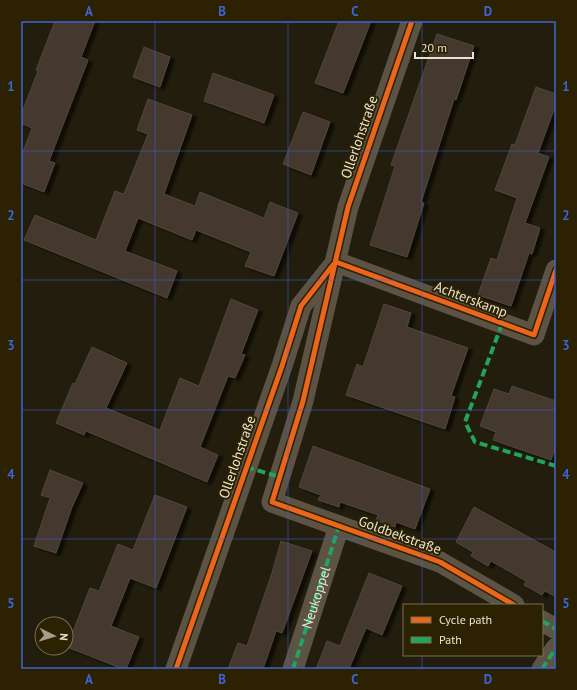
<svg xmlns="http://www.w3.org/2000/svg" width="577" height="690" font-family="'PT Sans',sans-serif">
	<defs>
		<filter id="shadow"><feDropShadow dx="4.5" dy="2.5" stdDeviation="1" flood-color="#0009"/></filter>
	</defs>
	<rect width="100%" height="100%" fill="#221d0c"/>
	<!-- building -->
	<g fill="#45392d" stroke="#4f473c" filter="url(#shadow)">
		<path d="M55 21H95L81 57 88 60 49 161 55 163 44 192 21 183V157L32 128 21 123V115L38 71 36 70Z"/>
		<path d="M339 21H371L343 93 315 83Z"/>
		<path d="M437 34 474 46 456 100 454 99 421 202 424 203 407 257 370 245 395 166 391 165Z"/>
		<path d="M144 47 170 57 160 87 133 77Z"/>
		<path d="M213 73 274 95 264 123 204 101Z"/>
		<path d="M536 87 556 94V104L538 153 549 157 525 223 540 228 532 254 529 253 511 306 478 295 491 258 497 260 517 198 495 190 512 144 515 145Z"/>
		<path d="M148 99 192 115 164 194 195 206 200 192 264 218 270 202 298 213 274 276 245 266 251 252 196 230 192 240 138 218 125 251 177 271 167 298 24 240 35 215 96 240 115 191 124 194 148 134 137 130Z"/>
		<path d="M303 112 330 122 311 175 283 164Z"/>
		<path d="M231 299 258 310 241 354 245 355 235 378 228 376 200 447 218 455 207 482 86 431 84 435 56 423 73 383 75 384 92 347 127 363 106 408 160 430 180 378 199 386Z"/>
		<path d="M384 304 411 313 407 327 468 348 451 396 455 397 445 429 346 395 357 364 363 367Z"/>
		<path d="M512 386 556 401V446L551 460 493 440 496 432 480 426 494 389 509 394Z"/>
		<path d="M313 446 430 489 415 529 396 522 395 527 385 524 376 520 378 515 340 502 339 507 318 500 321 495 299 487Z"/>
		<path d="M50 470 83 483 72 507 56 553 34 546 50 498 41 495Z"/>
		<path d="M155 495 187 507 156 588 130 578 111 626 139 637 126 669H123L67 647 90 588 99 591 118 544 133 550Z"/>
		<path d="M474 507 556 552V597L545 591 542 595 524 585 526 581 491 561 488 566 471 556 473 552 456 542Z"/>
		<path d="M281 541 312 551 282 633 276 631 263 669H228L238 643 247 646 272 573Z"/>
		<path d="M369 573 402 586 382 635 366 628 349 669H316L327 641 340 646Z"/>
	</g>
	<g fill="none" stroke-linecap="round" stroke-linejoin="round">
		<!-- minor -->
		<g stroke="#5c5345" stroke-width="21">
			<path d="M412 21 348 207 303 401 272 502 440 562 514 605"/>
			<path d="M336 262 534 335 556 270"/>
			<path d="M542 621 556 629"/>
			<path d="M176 669 282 366 301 306 332 267"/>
			<path id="s1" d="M293 669 339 526"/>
			<path d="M542 669 556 648"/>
		</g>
		<!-- quiet -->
		<g stroke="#20a55d" stroke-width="4" stroke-dasharray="8 4" stroke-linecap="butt">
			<path d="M502 324 465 422 475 442 556 466"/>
			<path d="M246 467 280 477"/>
			<path d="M542 621 556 629"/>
			<path d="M293 669 339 526"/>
			<path d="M542 669 556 648"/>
		</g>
		<defs>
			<g id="cycleway">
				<path d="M412 21 348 207 303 401 272 502 440 562 514 605"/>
				<path d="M336 262 534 335 556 270"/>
				<path d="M176 669 282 366 301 306 333 265"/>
			</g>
		</defs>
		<!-- cycleway casing -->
		<use href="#cycleway" stroke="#2c2202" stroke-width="8"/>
		<!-- cycleway -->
		<use href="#cycleway" stroke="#eb651d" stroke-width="5"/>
	</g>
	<!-- grid -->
	<path fill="none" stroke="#3c64d7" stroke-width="1" stroke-opacity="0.55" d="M155 21V669M288 21V669M422 21V605M21 151H556M21 280H556M21 410H556M21 539H556M422 655V669"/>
	<g text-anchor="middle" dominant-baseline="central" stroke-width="4" stroke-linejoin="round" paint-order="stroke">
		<!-- street labels -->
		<g font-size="14" fill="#e9e3d1" stroke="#2c2202">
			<text transform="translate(359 137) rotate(-71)">Ollerlohstraße</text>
			<text transform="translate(471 299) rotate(21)">Achterskamp</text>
			<text transform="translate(237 457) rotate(-71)">Ollerlohstraße</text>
			<text transform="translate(400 535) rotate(20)">Goldbekstraße</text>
			<text stroke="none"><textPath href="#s1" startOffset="75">Neukoppel</textPath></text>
		</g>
	</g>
	<!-- border -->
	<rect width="577" height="690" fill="none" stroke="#2c2202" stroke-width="44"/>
	<!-- legend -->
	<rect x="403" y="604" width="140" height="52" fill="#2c2202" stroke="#786f55"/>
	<rect x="411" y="617" width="20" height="6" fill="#eb651d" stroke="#786f55"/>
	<text x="439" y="624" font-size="12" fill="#e9e3d1">Cycle path</text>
	<rect x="411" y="637" width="20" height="6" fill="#20a55d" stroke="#786f55"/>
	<text x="439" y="644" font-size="12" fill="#e9e3d1">Path</text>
	<!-- north arrow -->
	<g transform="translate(54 636) rotate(95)"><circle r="19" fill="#2c2202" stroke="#786f55"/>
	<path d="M0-3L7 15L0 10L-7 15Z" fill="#a39e8c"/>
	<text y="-6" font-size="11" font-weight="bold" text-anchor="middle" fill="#e9e3d1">N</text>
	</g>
	<!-- scale -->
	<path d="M415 52v6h58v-6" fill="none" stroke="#e9e3d1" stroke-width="2"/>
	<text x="421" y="52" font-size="12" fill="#e9e3d1" stroke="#2c2202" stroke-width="3" paint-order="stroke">20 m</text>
	<rect x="22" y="22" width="533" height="646" fill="none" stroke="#3c64d7" stroke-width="1.5"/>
	<g font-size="13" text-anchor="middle" font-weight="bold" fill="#3c64d7">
		<text x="89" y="16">A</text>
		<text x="222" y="16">B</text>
		<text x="355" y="16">C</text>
		<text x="488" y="16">D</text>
		<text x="11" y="91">1</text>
		<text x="566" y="91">1</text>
		<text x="11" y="220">2</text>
		<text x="566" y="220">2</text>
		<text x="11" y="350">3</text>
		<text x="566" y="350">3</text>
		<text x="11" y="479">4</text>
		<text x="566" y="479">4</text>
		<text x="11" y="608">5</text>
		<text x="566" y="608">5</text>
		<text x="89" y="684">A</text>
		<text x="222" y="684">B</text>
		<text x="355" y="684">C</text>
		<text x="488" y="684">D</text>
	</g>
</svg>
